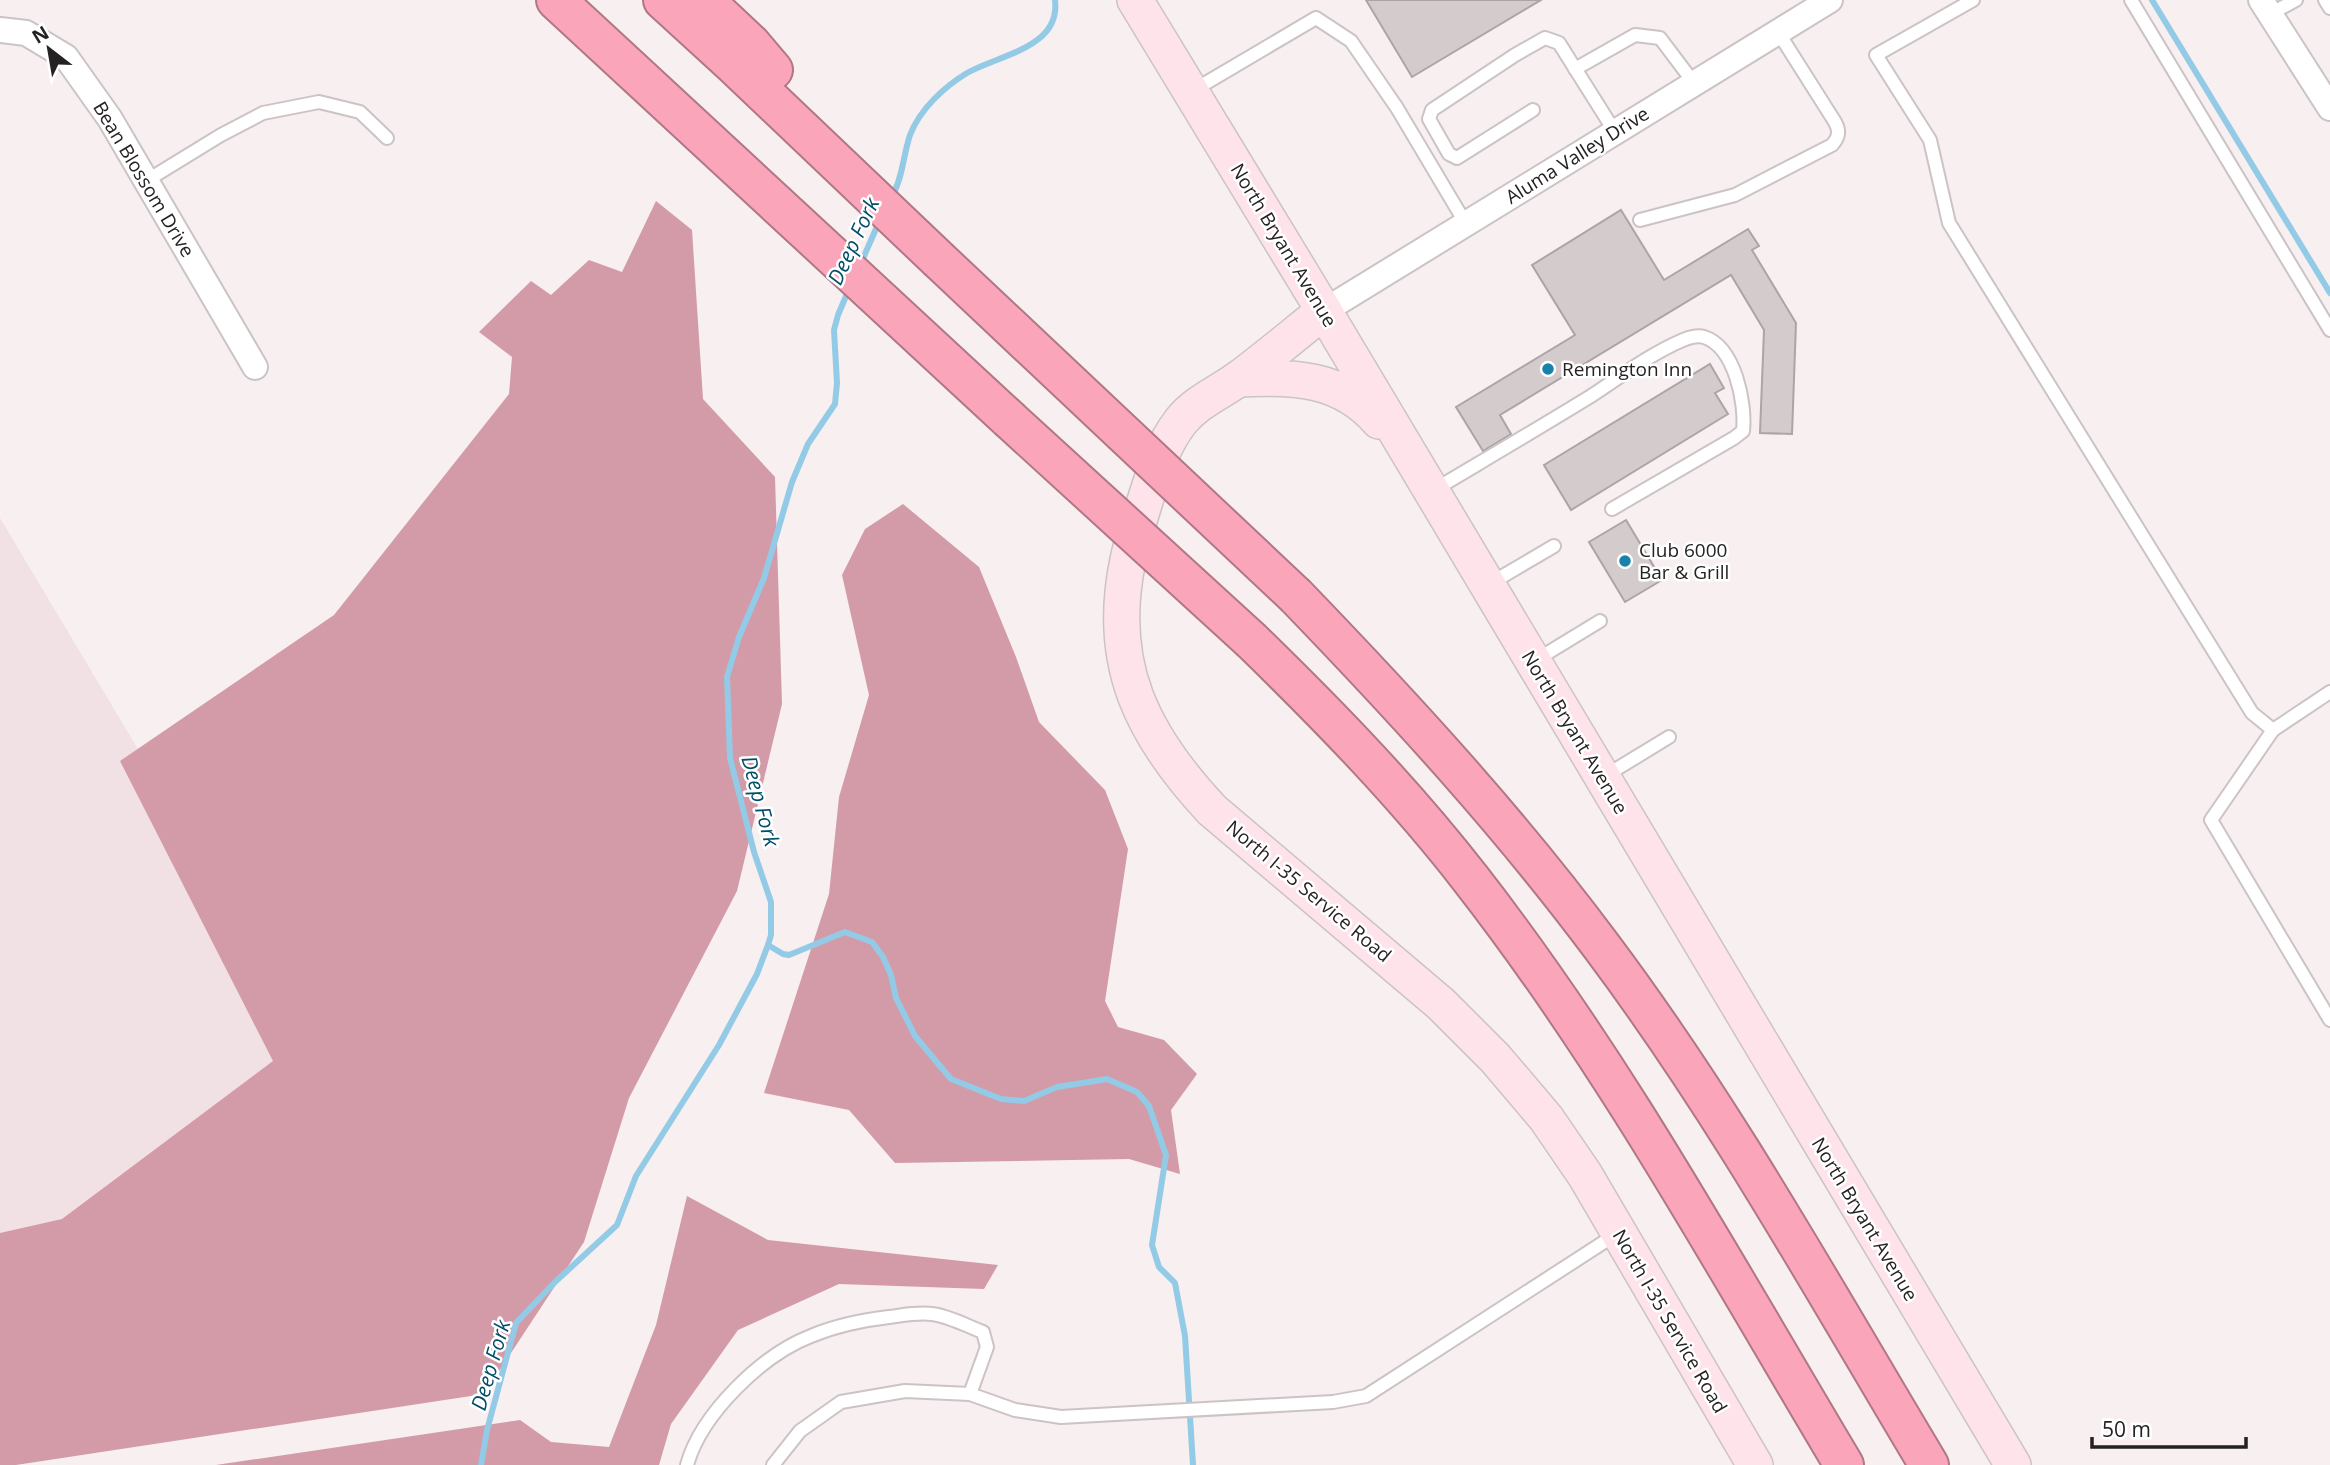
<svg xmlns="http://www.w3.org/2000/svg" width="2330" height="1465" font-family="'Open Sans',sans-serif">
	<rect width="100%" height="100%" fill="#f7eff0"/>
	<!-- built -->
	<path fill="#f2e1e4" d="M0 518 446 1265 0 1450Z"/>
	<!-- forest -->
	<g fill="#d39ba7">
		<path d="M656 201 692 230 703 399 775 477 782 704 737 891 629 1098 584 1242 484 1394 16 1465H0V1233L62 1219 273 1061 120 761 334 615 509 394 512 357 479 332 531 281 551 295 589 260 622 272Z"/>
		<path d="M903 504 979 567 1016 657 1039 722 1105 790 1128 849 1105 1001 1118 1027 1164 1040 1197 1074 1171 1110 1180 1174 1129 1159 895 1163 849 1110 764 1093 829 894 839 797 869 695 842 575 865 529Z"/>
		<path d="M687 1196 768 1240 998 1265 984 1289 839 1284 738 1330 671 1424 659 1465H216L520 1420 551 1442 609 1447 656 1325Z"/>
	</g>
	<g fill="none" stroke-linecap="round" stroke-linejoin="round">
		<!-- stream -->
		<g stroke="#93cae6" stroke-width="6">
			<path d="M2152 0 2330 293"/>
			<path d="M892 197C903 177 903 156 910 135 920 109 944 87 967 73 998 55 1061 48 1055 0"/>
			<path d="M861 263 879 222"/>
			<path d="M768 945 783 954 789 955 845 932 872 942 883 957 891 975 896 998 915 1036 951 1079 1001 1099 1024 1101 1057 1087 1107 1079 1137 1092 1149 1106 1166 1155 1152 1245 1159 1267 1175 1283 1185 1336 1193 1465"/>
			<path d="M481 1465 487 1430 516 1323 555 1282 617 1225 636 1176 719 1045 757 974 768 945 771 935V902L754 852 730 758 727 677 739 637 764 578 792 482 808 444 835 404 837 383 834 330 838 315 849 289"/>
		</g>
	</g>
	<!-- building -->
	<g fill="#d3cbcc" stroke="#aca4a6" stroke-width="2">
		<path d="M1366 0H1541L1412 77Z"/>
		<path d="M1621 210 1664 280 1748 229 1759 246 1752 250 1796 323 1792 434 1760 433 1764 330 1731 275 1500 415 1511 434 1483 451 1456 407 1575 335 1532 265Z"/>
		<path d="M1710 364 1724 388 1715 393 1728 414 1571 510 1544 465Z"/>
		<path d="M1626 520 1662 580 1625 602 1589 542Z"/>
	</g>
	<g fill="none" stroke-linecap="round" stroke-linejoin="round">
		<defs>
			<g id="lane">
				<path d="M1973 0 1876 55 1930 140 1949 223 2252 713 2273 730 2330 692"/>
				<path d="M2131 0 2330 330"/>
				<path d="M2325 0 2330 8"/>
				<path d="M2270 14 2296 0"/>
				<path d="M1575 69 1635 35 1660 38 1694 83"/>
				<path d="M1194 90 1316 18 1351 41 1397 108 1466 224"/>
				<path d="M1533 110 1457 158 1449 154 1429 119 1432 110 1515 55 1545 38 1559 43 1615 132"/>
				<path d="M146 181 221 135 263 113 319 102 360 112 387 138"/>
				<path d="M1640 220 1735 195 1832 145C1839 137 1840 131 1835 122L1778 32"/>
				<path d="M1434 490C1486 459 1539 428 1591 396 1620 377 1650 354 1683 340 1688 338 1698 335 1704 337 1735 347 1746 403 1743 431L1734 438 1612 509"/>
				<path d="M1491 583 1554 546"/>
				<path d="M1536 660 1600 621"/>
				<path d="M2273 730 2211 820 2330 1020"/>
				<path d="M1605 776 1669 737"/>
				<path d="M687 1465C701 1414 762 1355 811 1336 835 1326 863 1320 889 1317 904 1315 918 1312 932 1314 949 1316 967 1326 983 1332L987 1347 970 1394"/>
				<path d="M773 1465 800 1431 841 1402 905 1391 970 1394 1015 1410 1061 1417 1333 1402 1366 1396 1618 1233"/>
			</g>
			<g id="street">
				<path d="M2261 0 2330 108"/>
				<path d="M0 30 26 33 66 57 110 119 255 367"/>
				<path d="M1324 311 1830 0"/>
			</g>
			<g id="secondary">
				<path d="M1135 0 1324 311 2013 1465"/>
				<path d="M1324 311C1296 333 1269 356 1241 377 1221 392 1197 401 1181 421 1160 448 1151 482 1141 514 1137 529 1131 544 1128 560 1106 664 1142 735 1212 810L1441 1004 1495 1058 1546 1118 1585 1175 1755 1465"/>
				<path d="M1238 379C1292 376 1341 377 1379 421"/>
			</g>
			<g id="highway">
				<path d="M556 0 1009 419"/>
				<path d="M663 0 733 64 938 259"/>
				<path d="M704 0 751 44 773 70"/>
				<path d="M1296 596C1404 708 1509 822 1602 947 1725 1111 1824 1290 1929 1465"/>
				<path d="M1252 641C1329 716 1404 793 1470 878 1613 1061 1725 1266 1844 1465"/>
			</g>
		</defs>
		<!-- lane casing -->
		<use href="#lane" stroke="#cbc3c5" stroke-width="16"/>
		<!-- street casing -->
		<use href="#street" stroke="#cbc3c5" stroke-width="28"/>
		<!-- secondary casing -->
		<use href="#secondary" stroke="#cbc3c5" stroke-width="38"/>
		<!-- highway casing -->
		<use href="#highway" stroke="#b07785" stroke-width="42"/>
		<!-- lane -->
		<use href="#lane" stroke="#fff" stroke-width="12"/>
		<!-- street -->
		<use href="#street" stroke="#fff" stroke-width="24"/>
		<!-- secondary -->
		<use href="#secondary" stroke="#fee4ea" stroke-width="35"/>
		<!-- highway -->
		<use href="#highway" stroke="#fba5ba" stroke-width="38"/>
		<defs>
			<g id="highway-bridge">
				<path d="M938 259 1296 596"/>
				<path d="M1009 419 1252 641"/>
			</g>
		</defs>
		<!-- highway-bridge casing -->
		<use href="#highway-bridge" stroke="#b07785" stroke-width="42" stroke-linecap="butt"/>
		<!-- highway-bridge -->
		<use href="#highway-bridge" stroke="#fba5ba" stroke-width="38"/>
	</g>
	<!-- markers -->
	<g fill="#1982ab" stroke="#fff" stroke-width="2.5">
		<circle cx="1548" cy="369" r="7"/>
		<circle cx="1625" cy="561" r="7"/>
	</g>
	<g text-anchor="middle" dominant-baseline="central" stroke-width="5" stroke-linejoin="round" paint-order="stroke">
		<!-- street labels -->
		<g font-size="19" fill="#252223" stroke="#fff">
			<text transform="translate(1577 155) rotate(-32)">Aluma Valley Drive</text>
			<text transform="translate(144 179) rotate(59)">Bean Blossom Drive</text>
			<text transform="translate(1284 245) rotate(59)">North Bryant Avenue</text>
			<text transform="translate(1575 732) rotate(59)">North Bryant Avenue</text>
			<text transform="translate(1309 891) rotate(40)">North I-35 Service Road</text>
			<text transform="translate(1865 1219) rotate(59)">North Bryant Avenue</text>
			<text transform="translate(1670 1321) rotate(60)">North I-35 Service Road</text>
		</g>
		<!-- poi labels -->
		<g font-size="19" fill="#252223" stroke="#fff" text-anchor="start">
			<text x="1562" y="369">Remington Inn</text>
			<text x="1639" y="550">Club 6000<tspan x="1639" dy="22">Bar &amp; Grill</tspan></text>
		</g>
		<!-- water labels -->
		<g font-size="21" font-style="italic" fill="#014e69" stroke="#fff">
			<text transform="translate(853 241) rotate(-65)">Deep Fork</text>
			<text transform="translate(761 801) rotate(75)">Deep Fork</text>
			<text transform="translate(490 1365) rotate(-74)">Deep Fork</text>
		</g>
	</g>
	<!-- north arrow -->
	<g transform="translate(49 49) rotate(329)" stroke="#ffffff" stroke-width="5" paint-order="stroke">
	<path d="M0-5L12 26L0 18L-12 26Z" fill="#252223"/>
	<text y="-10" font-size="19" font-weight="bold" text-anchor="middle" fill="#252223">N</text>
	</g>
	<!-- scale -->
	<path d="M2092 1437v10h154v-10" fill="none" stroke="#252223" stroke-width="3.5"/>
	<text x="2102" y="1437" font-size="21" fill="#252223" stroke="#ffffff" stroke-width="5" paint-order="stroke">50 m</text>
</svg>
